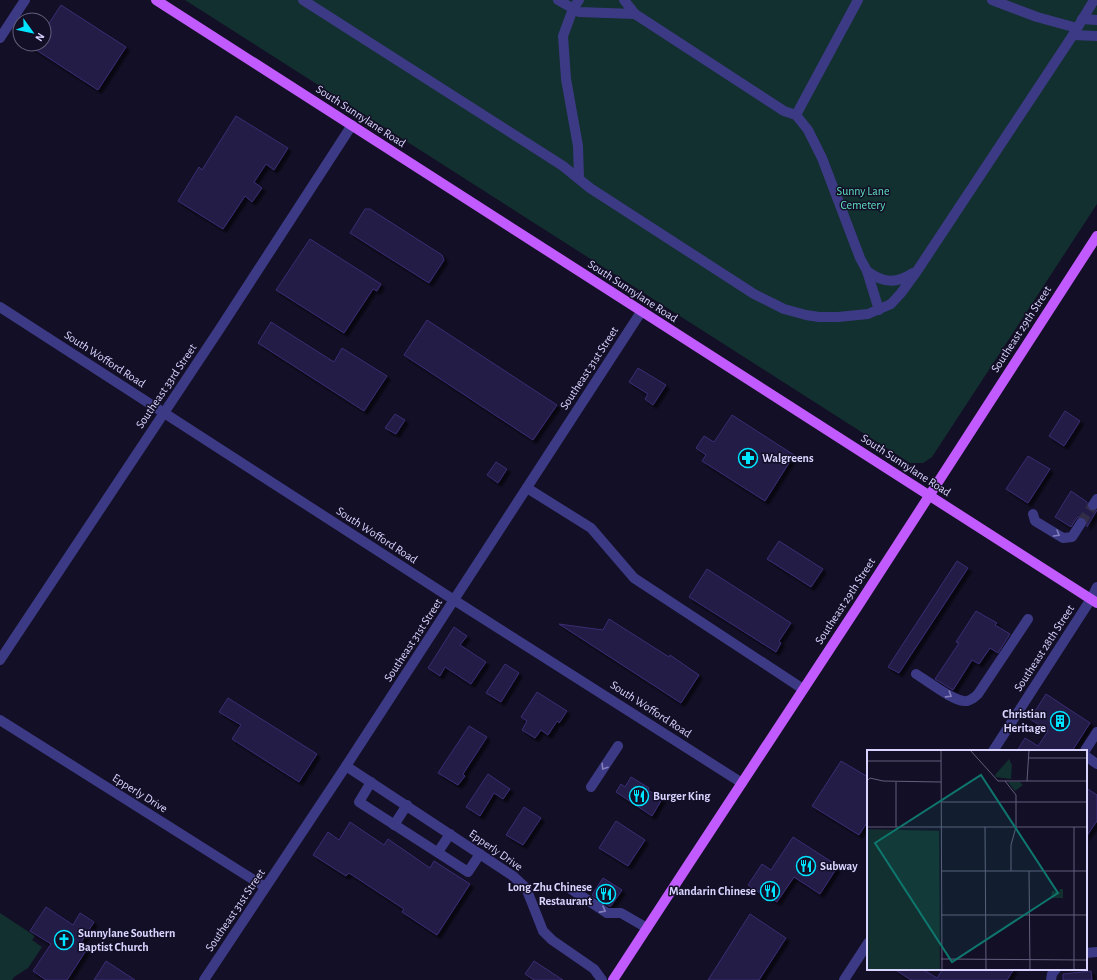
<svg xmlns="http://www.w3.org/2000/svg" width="1097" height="980" font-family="'Alegreya Sans',sans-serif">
	<defs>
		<filter id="shadow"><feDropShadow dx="3.5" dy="3.5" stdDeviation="1" flood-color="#0009"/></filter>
	</defs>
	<rect width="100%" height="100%" fill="#130f26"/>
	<!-- green -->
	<g fill="#12302f">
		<path d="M185 0H1097V204L932 457 923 463H910Z"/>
		<path d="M0 913 35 936 32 940 42 947 28 968 14 977 12 980H0Z"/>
	</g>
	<!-- building -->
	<g fill="#241b47" stroke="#3b2d73" filter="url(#shadow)">
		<path d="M61 5 126 47 98 90 27 44H44V31Z"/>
		<path d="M236 116 288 148 274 170 266 164 254 182 262 188 252 202 245 196 223 229 178 201 199 167 202 170Z"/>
		<path d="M365 209H370L442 255 444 260 429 283 350 233Z"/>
		<path d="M310 239 381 284 377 291 373 289 344 333 276 290Z"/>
		<path d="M427 320 557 405 533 440 404 355Z"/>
		<path d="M271 322 334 362 342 348 387 376 364 411 258 343Z"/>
		<path d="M638 368 666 385 653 405 645 399 648 394 629 382Z"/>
		<path d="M1065 411 1080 421 1064 446 1049 436Z"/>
		<path d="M395 414 405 420 396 434 385 428Z"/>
		<path d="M732 415 794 455 765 501 702 461 706 455 696 448 704 436 714 442Z"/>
		<path d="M1028 456 1050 469 1028 503 1006 489Z"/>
		<path d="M496 462 507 469 498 483 487 475Z"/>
		<path d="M1071 491 1087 502V505L1089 510 1093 511 1097 510 1087 527V520L1082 517H1078L1076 519 1071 527 1055 517Z"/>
		<path d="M779 541 823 569 811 587 767 559Z"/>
		<path d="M957 561 968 568 899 673 888 667Z"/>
		<path d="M707 569 791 623 779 641 781 643 776 652 689 597Z"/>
		<path d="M976 611 997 623 995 625 1010 634 998 653 990 648 979 664 972 660 953 690 935 679 959 643 956 642Z"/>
		<path d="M609 619 669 657 670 655 699 675 681 703 559 624 603 630Z"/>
		<path d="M454 627 467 636 460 645 486 662 471 684 445 667 440 676 428 668Z"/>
		<path d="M505 664 519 673 501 702 486 693Z"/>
		<path d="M537 692 567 711 559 723 557 721 548 735 541 730 535 738 522 730 527 721 521 717Z"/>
		<path d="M1046 694 1090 723 1072 751H1017L1025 738 1038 746 1048 731 1030 719Z"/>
		<path d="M228 698 317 754 299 782 232 739 241 725 219 712Z"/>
		<path d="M469 726 487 737 463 774 465 776 458 785 438 773Z"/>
		<path d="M841 761 868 777V821L859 835 812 806Z"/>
		<path d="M488 774 510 789 503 799 494 793 480 816 466 807Z"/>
		<path d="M631 777 649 788 648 790 662 799 652 816 616 792 621 784 625 787Z"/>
		<path d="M1086 788 1097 795V821L1086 837Z"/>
		<path d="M524 807 541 818 523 845 506 835Z"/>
		<path d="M616 821 645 840 628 866 599 848Z"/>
		<path d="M350 822 384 845 388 839 430 868 434 861 470 884 437 935 402 912 404 909 349 873 346 876 313 855 328 832 339 840Z"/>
		<path d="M793 837 838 866 820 894 794 877 777 902 768 896 767 898 748 885 762 864 771 870Z"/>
		<path d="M603 878 622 890 611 906H609L592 895Z"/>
		<path d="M46 907 73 925 80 913 94 922 80 944 87 949 67 980H46L33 971 51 944 30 931Z"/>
		<path d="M750 914 786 938 759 980H708Z"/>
		<path d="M106 961 135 980H94Z"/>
		<path d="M534 961 563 980H534L525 974Z"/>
		<path d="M894 969H922L937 978 943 969H1014L1007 980H911Z"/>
		<path d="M1091 971 1092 980H1063V974Z"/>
	</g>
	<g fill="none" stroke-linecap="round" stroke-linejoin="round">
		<!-- minor-tunnel -->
		<path stroke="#312d47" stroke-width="10" stroke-dasharray="10 5" stroke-linecap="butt" d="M1081 523 1093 505"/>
		<!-- minor -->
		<g stroke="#3d3a85" stroke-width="10">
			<path d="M303 0 563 166 590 188 754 294 784 309 806 315 819 317H838L868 314 891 304 901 293 917 271 1073 35 1094 0"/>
			<path d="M558 0 579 12 635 14 784 111 796 115 808 130 822 158 860 258 867 271 879 310"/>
			<path d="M579 0 573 9 563 36 566 79 578 146 579 178"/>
			<path d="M624 0 635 14"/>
			<path d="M992 0 1037 17 1077 28"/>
			<path d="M1082 19 1097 20"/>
			<path d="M1073 35 1097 36"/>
			<path d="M0 38 25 0"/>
			<path d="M796 115 858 0"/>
			<path d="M867 271C883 283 896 284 913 273"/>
			<path d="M0 307 454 600 742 783"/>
			<path d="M527 488 591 528 634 578 803 689"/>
			<path d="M1093 505 1097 499"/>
			<path d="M1033 514 1035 521 1063 538 1072 537 1081 523"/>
			<path d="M0 660 221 327 352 125"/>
			<path d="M916 674C928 681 955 703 967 701 972 700 975 697 978 694L1028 619"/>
			<path d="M0 720 265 887"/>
			<path d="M993 751 1091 599 1097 587"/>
			<path d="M1085 751 1086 749 1097 732"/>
			<path d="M1086 756 1087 757 1097 764"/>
			<path d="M346 766 513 876 526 888 543 931 552 940 594 969 602 980"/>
			<path d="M371 782 359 802 468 872 480 854"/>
			<path d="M591 787 618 746"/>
			<path d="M394 825 407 805"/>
			<path d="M438 852 450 834"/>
			<path d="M571 889 607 913H621L647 928"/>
			<path d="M1086 953 1097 952"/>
			<path d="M204 980 346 766 641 312"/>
			<path d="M844 980 868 943"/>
			<path d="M1051 980 1052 974 1056 969"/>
		</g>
		<!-- major -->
		<g stroke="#c25bff" stroke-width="10">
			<path d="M156 0 1097 603"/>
			<path d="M613 980 690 862 858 606 1097 236"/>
		</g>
	</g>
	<!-- one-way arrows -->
	<defs><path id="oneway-chevron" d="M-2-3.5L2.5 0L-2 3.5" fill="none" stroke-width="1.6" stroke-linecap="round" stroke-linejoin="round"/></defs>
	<g stroke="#837fbc">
		<use href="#oneway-chevron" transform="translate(1057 534) rotate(30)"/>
		<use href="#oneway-chevron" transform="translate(949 695) rotate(32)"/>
		<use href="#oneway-chevron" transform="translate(604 767) rotate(123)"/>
		<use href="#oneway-chevron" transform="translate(603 910) rotate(28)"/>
	</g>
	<!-- icons -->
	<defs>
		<symbol id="pharmacy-ring" viewBox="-11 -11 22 22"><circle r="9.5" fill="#130f26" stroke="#00e5ff" stroke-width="1.5"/><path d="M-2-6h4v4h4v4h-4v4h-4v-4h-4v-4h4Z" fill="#00e5ff"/></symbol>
		<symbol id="building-ring" viewBox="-11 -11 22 22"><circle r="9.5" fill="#130f26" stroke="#00e5ff" stroke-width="1.5"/><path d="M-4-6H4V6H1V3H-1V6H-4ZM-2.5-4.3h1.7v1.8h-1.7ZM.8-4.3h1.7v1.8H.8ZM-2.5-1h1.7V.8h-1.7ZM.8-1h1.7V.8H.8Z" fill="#00e5ff"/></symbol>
		<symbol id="restaurant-ring" viewBox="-11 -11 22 22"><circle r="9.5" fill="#130f26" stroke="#00e5ff" stroke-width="1.5"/><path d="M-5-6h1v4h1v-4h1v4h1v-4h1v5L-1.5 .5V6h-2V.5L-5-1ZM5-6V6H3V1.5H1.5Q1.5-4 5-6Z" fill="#00e5ff"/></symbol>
		<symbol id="church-ring" viewBox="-11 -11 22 22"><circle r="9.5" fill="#130f26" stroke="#00e5ff" stroke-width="1.5"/><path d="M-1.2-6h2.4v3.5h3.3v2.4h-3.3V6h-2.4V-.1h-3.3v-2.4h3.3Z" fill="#00e5ff"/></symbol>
	</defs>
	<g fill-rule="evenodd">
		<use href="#pharmacy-ring" x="737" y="447" width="22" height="22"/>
		<use href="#building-ring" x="1049" y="710" width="22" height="22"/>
		<use href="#restaurant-ring" x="628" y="785" width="22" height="22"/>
		<use href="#restaurant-ring" x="795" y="855" width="22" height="22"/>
		<use href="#restaurant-ring" x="759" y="880" width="22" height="22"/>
		<use href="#restaurant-ring" x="595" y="883" width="22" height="22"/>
		<use href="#church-ring" x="53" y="929" width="22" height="22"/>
	</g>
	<g text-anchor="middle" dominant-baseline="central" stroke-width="3" stroke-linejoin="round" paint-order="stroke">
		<!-- street labels -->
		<g font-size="12" fill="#d9d4ff" stroke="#130f26">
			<text transform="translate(361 116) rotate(33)">South Sunnylane Road</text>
			<text transform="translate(633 291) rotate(33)">South Sunnylane Road</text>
			<text transform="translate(1021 329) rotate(-57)">Southeast 29th Street</text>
			<text transform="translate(105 359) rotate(33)">South Wofford Road</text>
			<text transform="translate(589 368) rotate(-57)">Southeast 31st Street</text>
			<text transform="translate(166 386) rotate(-56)">Southeast 33rd Street</text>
			<text transform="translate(906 465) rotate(33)">South Sunnylane Road</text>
			<text transform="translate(377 535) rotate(33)">South Wofford Road</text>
			<text transform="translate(845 601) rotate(-57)">Southeast 29th Street</text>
			<text transform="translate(413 640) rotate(-57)">Southeast 31st Street</text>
			<text transform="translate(1044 648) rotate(-57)">Southeast 28th Street</text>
			<text transform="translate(651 709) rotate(33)">South Wofford Road</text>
			<text transform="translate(140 793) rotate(32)">Epperly Drive</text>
			<text transform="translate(496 850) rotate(35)">Epperly Drive</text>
			<text transform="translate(235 910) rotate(-56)">Southeast 31st Street</text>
		</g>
		<!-- park labels -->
		<g font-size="12" fill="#5fe0c0" stroke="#130f26">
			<text x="863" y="191">Sunny Lane<tspan x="863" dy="14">Cemetery</tspan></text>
		</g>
		<!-- poi labels -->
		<g font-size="12" font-weight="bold" fill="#d9d4ff" stroke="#130f26" text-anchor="start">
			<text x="762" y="458">Walgreens</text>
			<text x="1046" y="714" text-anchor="end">Christian<tspan x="1046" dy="14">Heritage</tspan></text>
			<text x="653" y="796">Burger King</text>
			<text x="820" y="866">Subway</text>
			<text x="592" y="887" text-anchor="end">Long Zhu Chinese<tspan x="592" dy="14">Restaurant</tspan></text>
			<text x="756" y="891" text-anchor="end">Mandarin Chinese</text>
			<text x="78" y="933">Sunnylane Southern<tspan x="78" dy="14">Baptist Church</tspan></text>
		</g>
	</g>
	<!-- overview -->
	<g transform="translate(867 750)">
		<rect width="220" height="220" fill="#130f26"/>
		<path d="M142 9 145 15 144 29 129 27 128 25ZM141 32H153L156 35 148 41ZM0 79 72 81 73 220H0ZM193 139H196V148H184L185 141 192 142Z" fill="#12302f"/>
		<path fill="none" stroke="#625e7d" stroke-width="1" d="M74 0 75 220M103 0 131 31H220M162 8H220M0 11H74M0 31 3 28 16 31 74 32M138 31 149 45V77L144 95V121M160 31 162 0M74 52H220M0 77H220M29 77V32M118 77 119 220M74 121H220M162 121 163 220M74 165H220M74 209 220 210M207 220V77"/>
		<path fill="#0f766e" fill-opacity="0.15" stroke="#0f766e" stroke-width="2" d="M114 25 191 143 85 212 8 93Z"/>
		<rect width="220" height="220" fill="none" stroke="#d9d4ff" stroke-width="2"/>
	</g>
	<!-- north arrow -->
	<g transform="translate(32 32) rotate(123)"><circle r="19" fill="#130f26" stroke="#625e7d"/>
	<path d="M0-3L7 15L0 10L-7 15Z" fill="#00e5ff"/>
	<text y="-6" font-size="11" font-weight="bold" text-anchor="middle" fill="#d9d4ff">N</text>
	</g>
</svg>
